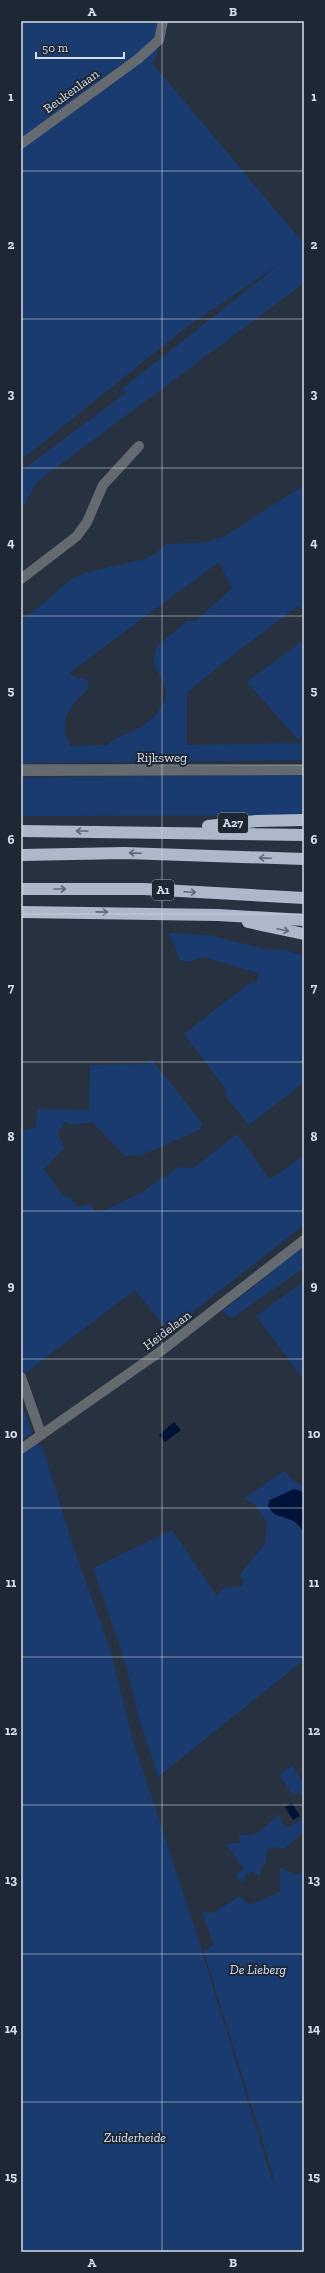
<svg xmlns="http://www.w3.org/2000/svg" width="325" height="2273" font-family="'Zilla Slab',serif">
	<rect width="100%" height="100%" fill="#28313f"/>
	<!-- green -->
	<g fill="#1a3b6f" fill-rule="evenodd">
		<path d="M21 21H173L165 27 153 64 304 244 302 247 304 249V283L37 482 21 510V471L122 396 126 395 122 389 282 262 184 329 21 460Z"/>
		<path d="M304 485V612L298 606 224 662 187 693V745L301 743 247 682 304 640V735L298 740 304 743V760L21 763V620L40 606 70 580 84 573 145 559 155 554 166 544 207 542 225 536ZM219 562 232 588 195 621H187L157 646 153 661 167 692C162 713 148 724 129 733 120 737 114 738 108 745L70 746C57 720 70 706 88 689V680L74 677 69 673Z"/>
		<path d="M304 774V815L21 816V778Z"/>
		<path d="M169 933 209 935 265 949 285 950 304 956V1082L249 1125 227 1098 225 1088 184 1034 252 981 256 983 259 973 203 957C194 960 190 964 180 960Z"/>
		<path d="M152 1060 203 1124 199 1130 142 1155 125 1156 92 1122 73 1125 65 1122 58 1132 64 1148 44 1169 63 1196 70 1197 77 1207 91 1204 95 1210 101 1212 141 1193 178 1167 193 1168 237 1134 270 1179 304 1156V1225L168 1331 135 1290 23 1375 21 1370V1131L36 1127 37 1109 89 1110 90 1065 145 1064Z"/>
		<path d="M304 1239V1268L232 1318 222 1311 271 1273 268 1269Z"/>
		<path d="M304 1281V1380L256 1316Z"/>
		<path d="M21 1403 32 1432 21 1441Z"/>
		<path d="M38 1442 39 1447 42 1445 73 1546 111 1652 133 1740 198 1938 272 2180 274 2178 204 1952 214 1944 201 1911 213 1913 240 1896 249 1905 280 1892V1868L296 1875 304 1871V2252H21V1455Z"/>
		<path d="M284 1471 294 1481 304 1486V1492L301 1490 270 1500 286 1518 294 1521 304 1531V1660L158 1777 140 1723 126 1665 93 1568 172 1530 217 1596 225 1587 242 1586 244 1580 241 1577V1573L265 1544 267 1522 255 1505 244 1498Z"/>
		<path d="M292 1765 304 1783V1804L303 1798 298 1792 293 1795 279 1775Z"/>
		<path d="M277 1813 283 1825 289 1827 304 1818V1831L284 1849 276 1847 269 1848 266 1858V1865H262L260 1876 252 1872 246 1874 242 1884 235 1875 244 1869 226 1844 240 1843 239 1836C244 1833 247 1836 252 1835 260 1833 274 1820 277 1813Z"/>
	</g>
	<!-- water -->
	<g fill="#001237">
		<path d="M174 1422 181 1430 165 1442 159 1435Z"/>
		<path d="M294 1489 304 1492V1531L294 1521 274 1514 268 1506 270 1500Z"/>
		<path d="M292 1803 300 1816 293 1820 285 1807Z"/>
	</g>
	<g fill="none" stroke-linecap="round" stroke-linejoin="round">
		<!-- street -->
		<g stroke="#656a71" stroke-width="10">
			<path d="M21 144 138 59 159 40 163 21"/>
			<path d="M21 579 77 536 87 522 103 485 139 446"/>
			<path d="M21 771 304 770"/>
			<path d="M21 1377 41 1434"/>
			<path d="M21 1449 161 1351 304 1240"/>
		</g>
		<!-- highway -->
		<g stroke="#adb8ca" stroke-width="12">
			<path d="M208 826 257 821 304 820"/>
			<path d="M21 831 304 835"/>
			<path d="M21 855 125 853 304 859"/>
			<path d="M21 889H144L304 898"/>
			<path d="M21 912 218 915 304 920"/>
			<path d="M248 922 304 934"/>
		</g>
	</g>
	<!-- one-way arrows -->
	<defs><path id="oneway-shaft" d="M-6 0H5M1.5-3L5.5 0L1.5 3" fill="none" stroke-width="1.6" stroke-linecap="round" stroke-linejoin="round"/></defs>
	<g stroke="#5e6878">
		<use href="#oneway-shaft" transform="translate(82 831) rotate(-180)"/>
		<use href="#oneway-shaft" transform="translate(135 853) rotate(-178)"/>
		<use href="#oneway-shaft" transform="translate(265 858) rotate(-178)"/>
		<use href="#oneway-shaft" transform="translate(60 889)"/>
		<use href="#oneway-shaft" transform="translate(190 892) rotate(3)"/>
		<use href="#oneway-shaft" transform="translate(102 912) rotate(1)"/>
		<use href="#oneway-shaft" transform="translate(283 930) rotate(12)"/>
	</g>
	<!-- grid -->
	<path fill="none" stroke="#d8dee7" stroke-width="1" stroke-opacity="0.55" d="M162 21V2252M21 171H304M21 319H304M21 468H304M21 616H304M21 765H304M21 914H304M21 1062H304M21 1211H304M21 1359H304M21 1508H304M21 1657H304M21 1805H304M21 1954H304M21 2102H304"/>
	<g text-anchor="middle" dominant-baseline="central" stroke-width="4" stroke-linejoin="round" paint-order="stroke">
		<!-- shield labels -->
		<g fill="#1e2734" stroke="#a0a7b1" stroke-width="1">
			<rect x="218" y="813" width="30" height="20" rx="3"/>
			<rect x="152" y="880" width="22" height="20" rx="3"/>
		</g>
		<g font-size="12" font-weight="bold" fill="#d8dee7">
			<text x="233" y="823">A27</text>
			<text x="163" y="890">A1</text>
		</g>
		<!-- street labels -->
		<g font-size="13" fill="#d8dee7" stroke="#1e2734">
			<text transform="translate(71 91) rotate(-36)">Beukenlaan</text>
			<text x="162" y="757">Rijksweg</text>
			<text transform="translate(167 1330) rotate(-37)">Heidelaan</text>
		</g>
		<!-- park labels -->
		<g font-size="13" font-style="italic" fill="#d7e5f9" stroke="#1e2734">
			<text x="258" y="1969">De Lieberg</text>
			<text x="135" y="2137">Zuiderheide</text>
		</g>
	</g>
	<!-- border -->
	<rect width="325" height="2273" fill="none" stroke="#1e2734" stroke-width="44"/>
	<!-- scale -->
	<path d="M36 52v6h88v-6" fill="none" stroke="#d8dee7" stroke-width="2"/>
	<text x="42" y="52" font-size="12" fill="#d8dee7" stroke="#1e2734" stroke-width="3" paint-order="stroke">50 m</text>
	<rect x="22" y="22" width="281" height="2229" fill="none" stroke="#d8dee7" stroke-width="1.5"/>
	<g font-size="13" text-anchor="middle" font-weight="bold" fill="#d8dee7">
		<text x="92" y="16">A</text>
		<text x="233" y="16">B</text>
		<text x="11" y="101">1</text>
		<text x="314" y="101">1</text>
		<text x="11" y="249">2</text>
		<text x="314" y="249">2</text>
		<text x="11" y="398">3</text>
		<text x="314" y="398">3</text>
		<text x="11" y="547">4</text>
		<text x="314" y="547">4</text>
		<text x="11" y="695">5</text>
		<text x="314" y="695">5</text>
		<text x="11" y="844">6</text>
		<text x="314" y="844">6</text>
		<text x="11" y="992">7</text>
		<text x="314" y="992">7</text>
		<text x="11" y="1141">8</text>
		<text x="314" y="1141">8</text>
		<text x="11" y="1290">9</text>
		<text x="314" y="1290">9</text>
		<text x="11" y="1438">10</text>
		<text x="314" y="1438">10</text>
		<text x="11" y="1587">11</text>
		<text x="314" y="1587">11</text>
		<text x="11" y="1735">12</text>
		<text x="314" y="1735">12</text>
		<text x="11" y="1884">13</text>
		<text x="314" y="1884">13</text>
		<text x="11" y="2033">14</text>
		<text x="314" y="2033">14</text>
		<text x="11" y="2181">15</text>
		<text x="314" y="2181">15</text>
		<text x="92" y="2267">A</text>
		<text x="233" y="2267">B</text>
	</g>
</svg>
